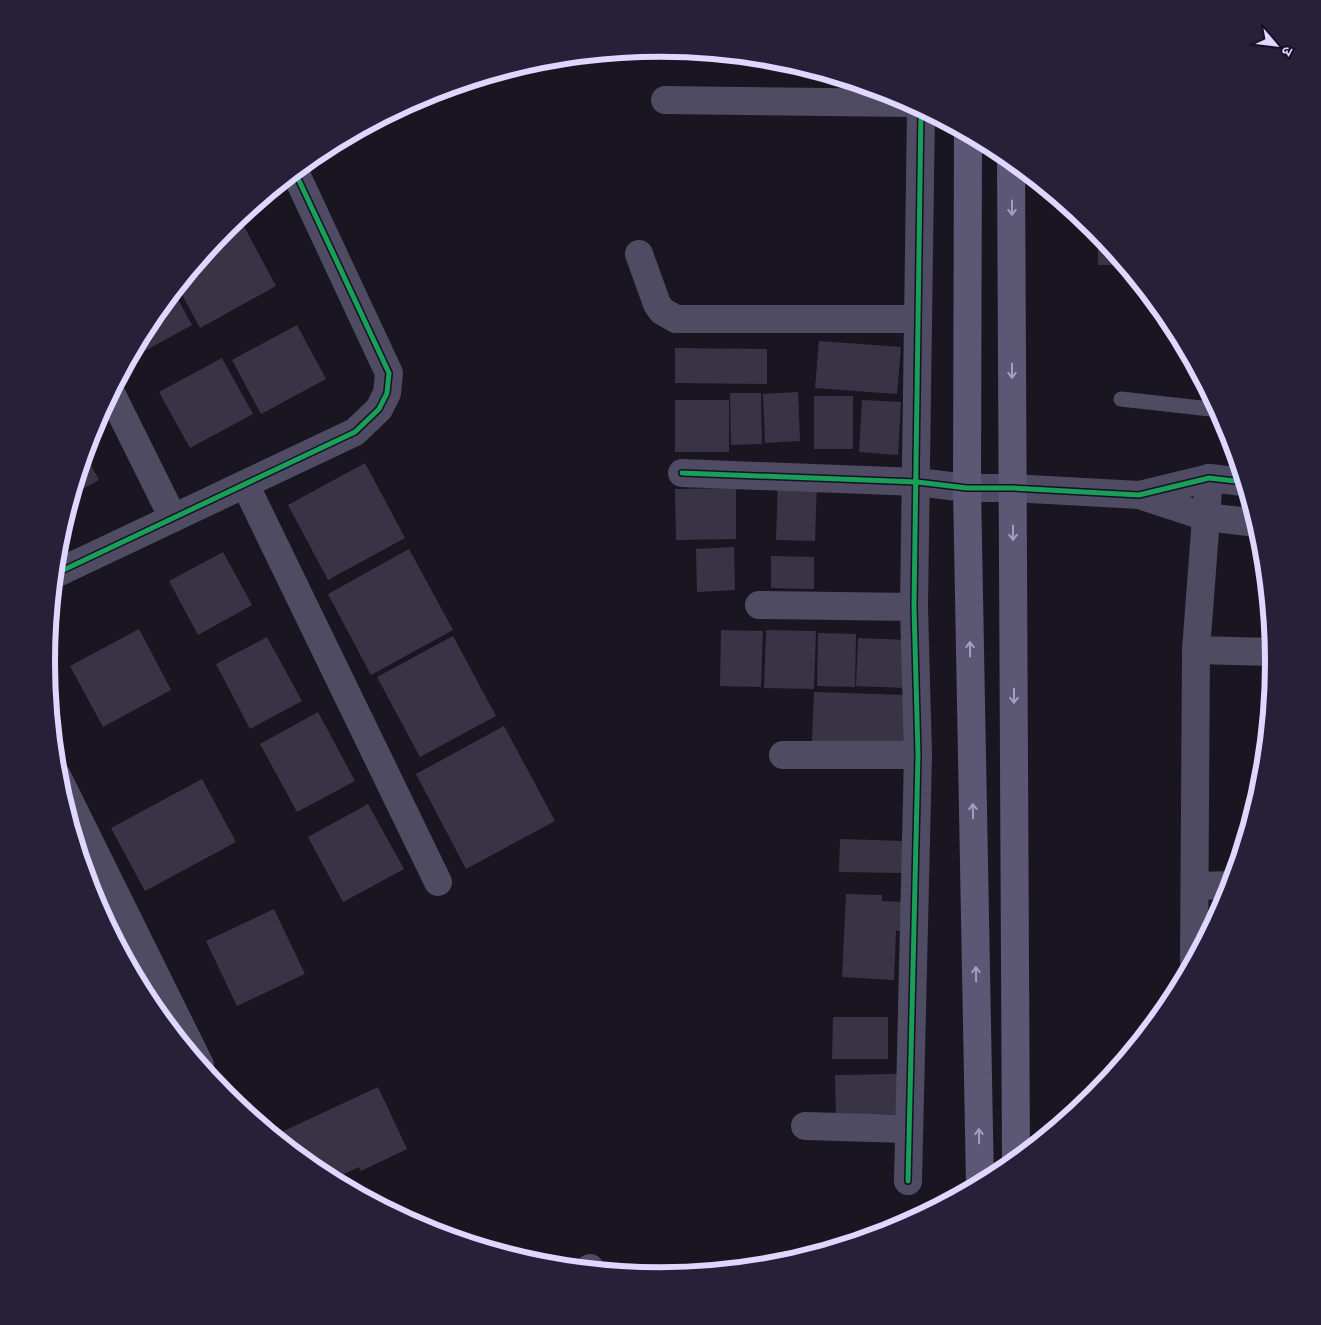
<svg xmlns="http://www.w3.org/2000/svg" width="1321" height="1325" font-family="Helvetica,'Noto Sans Devanagari',sans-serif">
	<rect width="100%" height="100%" fill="#191622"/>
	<!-- building -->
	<g fill="#383445">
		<path d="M239 217 276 286 200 328 178 287 226 228Z"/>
		<path d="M1098 232 1125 265H1098Z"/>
		<path d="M174 292 192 325 141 353 137 345 150 321Z"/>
		<path d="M297 325 326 379 261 414 232 360Z"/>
		<path d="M819 341 901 347 897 394 815 388Z"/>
		<path d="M675 348 767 349V384L675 383Z"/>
		<path d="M222 358 253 414 190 448 159 392Z"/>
		<path d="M798 392 800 441 765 443 763 394Z"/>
		<path d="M730 393H761L762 444 731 445Z"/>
		<rect x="814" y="396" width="39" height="53"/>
		<rect x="675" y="400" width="54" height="52"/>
		<path d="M862 400 901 402 898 455 859 452Z"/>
		<path d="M85 454 99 480 73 494 84 458Z"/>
		<path d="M365 463 405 538 328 580 288 505Z"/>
		<path d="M778 480 817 481 815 541 776 540Z"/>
		<path d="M736 488V539L676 540 675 489Z"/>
		<path d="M734 547 735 590 697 592 696 549Z"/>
		<path d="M409 549 453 630 371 675 328 594Z"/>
		<path d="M223 552 252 605 198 635 169 581Z"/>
		<path d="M771 556 814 557V589L771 588Z"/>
		<path d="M139 629 171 690 103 727 70 666Z"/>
		<path d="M721 630 763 631 761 687 720 686Z"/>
		<path d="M766 630 816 631 814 689 764 688Z"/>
		<path d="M818 633 856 634 855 687 817 686Z"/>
		<path d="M453 636 496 716 420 757 377 677Z"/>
		<path d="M267 637 302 701 250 729 216 664Z"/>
		<path d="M858 638 907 640 905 688 856 686Z"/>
		<path d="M814 692 906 695 904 744 812 742Z"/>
		<path d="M318 712 355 781 297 812 260 744Z"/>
		<path d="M504 726 555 821 466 869 416 774Z"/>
		<path d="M202 779 236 842 145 891 111 828Z"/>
		<path d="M368 804 404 869 343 902 308 837Z"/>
		<path d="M840 839 903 841V873L839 872Z"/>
		<path d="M846 894 882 895V901L902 902 900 931H896L894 980 842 977Z"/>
		<path d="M274 909 305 974 237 1006 206 941Z"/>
		<path d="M833 1017H888V1059H832Z"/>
		<path d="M897 1074V1114L836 1115 835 1075Z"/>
		<path d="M378 1087 407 1149 361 1171 359 1167 332 1180 319 1173 273 1136Z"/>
	</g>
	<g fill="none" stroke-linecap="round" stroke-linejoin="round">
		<!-- lane -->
		<path stroke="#4e4b63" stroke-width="15" d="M1121 399 1219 410"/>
		<!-- street -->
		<g stroke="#4e4b63" stroke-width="28">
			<path d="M665 100 911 103"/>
			<path d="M639 254 657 304 662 311 676 319H917"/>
			<path d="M111 393 173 518"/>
			<path d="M682 473 917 482 967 488H1013L1139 495 1209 478 1244 482"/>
			<path d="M245 484 438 882"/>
			<path d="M1139 495 1206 517 1257 523"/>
			<path d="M55 574 355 432 379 409 387 393 389 373 295 172"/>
			<path d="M759 605 914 607"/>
			<path d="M1196 650 1274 652"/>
			<path d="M783 755H918"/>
			<path d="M57 776 200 1065"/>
			<path d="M1196 886 1232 885"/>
			<path d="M1194 961 1196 650 1209 478"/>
			<path d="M805 1126 908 1129"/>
			<path d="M908 1181 918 755 914 607 921 109"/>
			<path d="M587 1270 590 1268"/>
		</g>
		<!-- secondary -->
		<g stroke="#5b5775" stroke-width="28">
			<path d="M968 134 967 488 980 1185"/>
			<path d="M1011 160 1016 1162"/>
		</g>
		<defs>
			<g id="cycleway">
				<path d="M682 473 917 482 967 488H1013L1139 495 1209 478 1244 482"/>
				<path d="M55 574 355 432 379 409 387 393 389 373 295 172"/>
				<path d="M908 1181 918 755 914 607 921 109"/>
			</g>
		</defs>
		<!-- cycleway casing -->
		<use href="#cycleway" stroke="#161028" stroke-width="8"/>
		<!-- cycleway -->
		<use href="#cycleway" stroke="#1a9f57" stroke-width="5"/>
	</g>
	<!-- one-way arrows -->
	<defs><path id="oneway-shaft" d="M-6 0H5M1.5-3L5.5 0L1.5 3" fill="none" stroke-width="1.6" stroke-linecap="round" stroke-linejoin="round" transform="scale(1.25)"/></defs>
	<g stroke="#a49dc1">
		<use href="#oneway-shaft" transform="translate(1012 208) rotate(90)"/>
		<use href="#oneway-shaft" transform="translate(1012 371) rotate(90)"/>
		<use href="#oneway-shaft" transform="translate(1013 533) rotate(90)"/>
		<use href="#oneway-shaft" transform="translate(970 649) rotate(-91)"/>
		<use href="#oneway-shaft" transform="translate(1014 696) rotate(90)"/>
		<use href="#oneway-shaft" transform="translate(973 811) rotate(-91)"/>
		<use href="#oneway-shaft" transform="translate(976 974) rotate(-91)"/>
		<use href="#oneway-shaft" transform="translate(979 1136) rotate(-91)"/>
	</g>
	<!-- crop -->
	<path d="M0 0H1321V1325H0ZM55 662a605 605 0 1 1 1210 0a605 605 0 1 1-1210 0Z" fill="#262039" fill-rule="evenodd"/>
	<path fill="none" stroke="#dfd7ff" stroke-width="6" d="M55 662a605 605 0 1 1 1210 0a605 605 0 1 1-1210 0Z"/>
	<!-- north arrow -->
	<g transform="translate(1276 45) rotate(118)" stroke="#161028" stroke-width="4" paint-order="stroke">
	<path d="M0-4L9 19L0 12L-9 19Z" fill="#dfd7ff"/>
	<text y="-8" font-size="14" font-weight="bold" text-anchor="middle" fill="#dfd7ff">उ</text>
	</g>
</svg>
